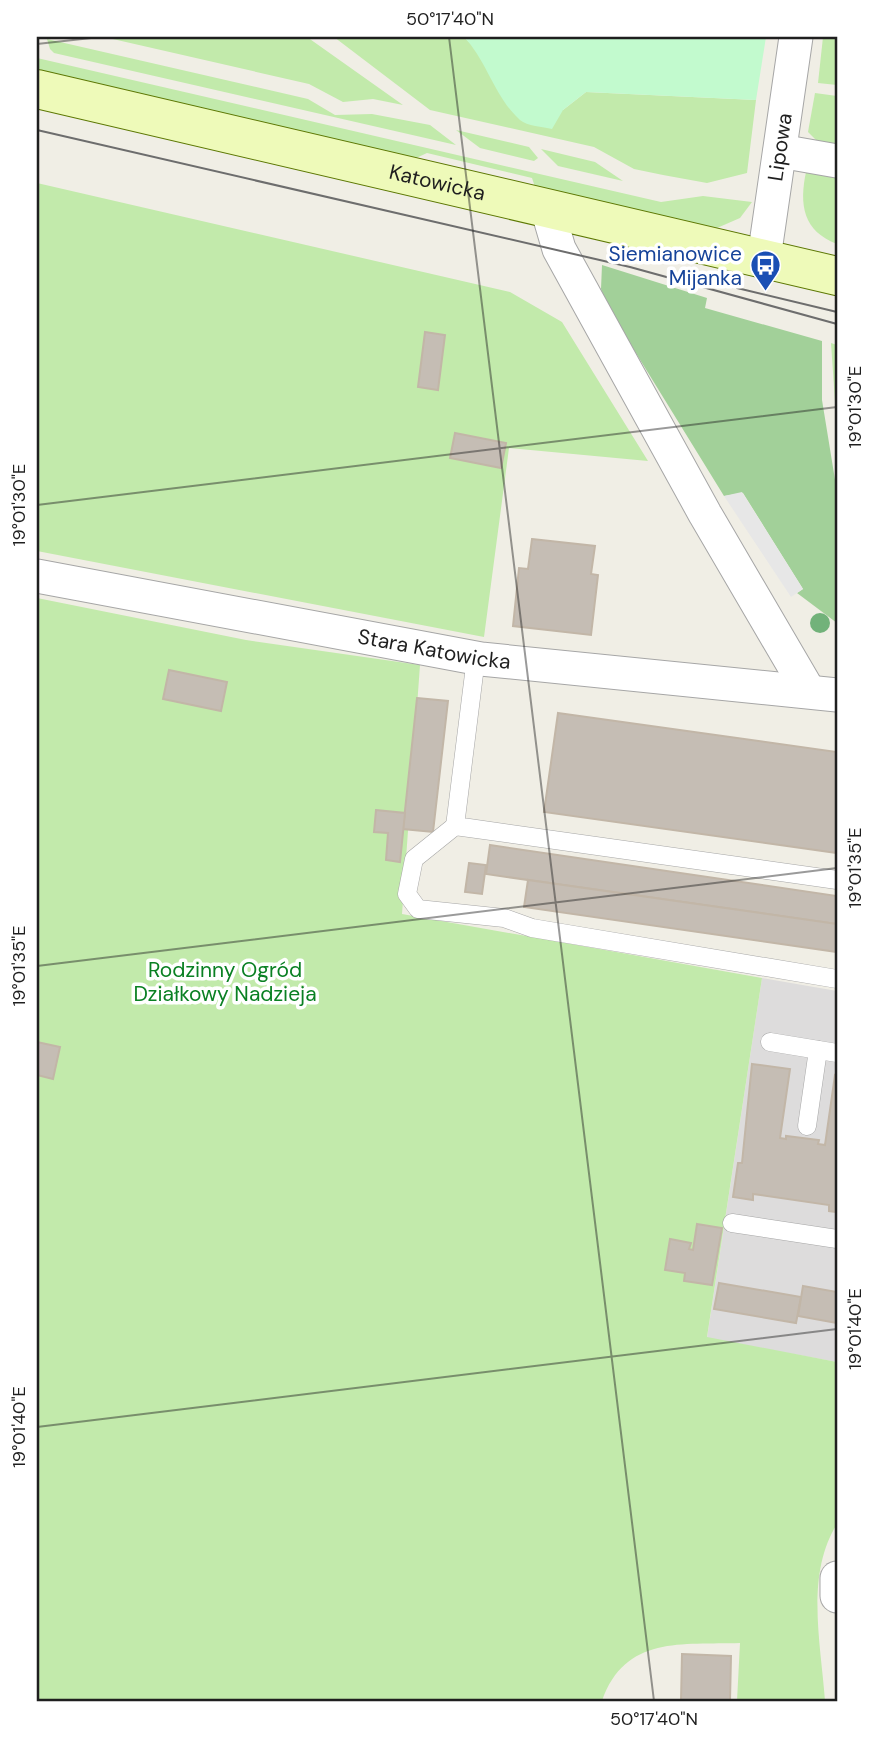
<svg xmlns="http://www.w3.org/2000/svg" width="874" height="1738" font-family="'DM Sans',sans-serif">
	<rect width="100%" height="100%" fill="#f0eee5"/>
	<!-- residential -->
	<path fill="#dddcdc" d="M762 978 837 991V1362L707 1338Z"/>
	<!-- grass -->
	<g fill="#c2eaab">
		<path d="M104 37H307L403 105 373 99 343 102 309 84Z"/>
		<path d="M334 37H464L475 48 504 100 563 110 586 92 756 100 747 173 707 183 663 175 634 169 594 147 430 110Z"/>
		<path d="M823 37H837V85L818 83Z"/>
		<path d="M47 39 308 99 335 115 372 114 430 125 456 145 54 53 50 49Z"/>
		<path d="M37 58 661 202 703 196 752 202 740 218 717 228 535 187 532 178 427 153 414 159 44 73 37 69Z"/>
		<path d="M815 93 837 96V146L816 140 808 132Z"/>
		<path d="M456 130 529 147 538 158 534 161 480 148Z"/>
		<path d="M541 149 595 162 623 181 558 166Z"/>
		<path d="M806 172 837 174V244C803 231 799 205 806 172Z"/>
		<path d="M37 183 510 292 562 322 648 461 509 448 484 637 37 551Z"/>
		<path d="M831 343 837 345V431Z"/>
		<path d="M37 598 246 640 420 665 402 914 762 978 707 1337 837 1362V1524C805 1575 821 1644 825 1701H737L740 1643C682 1645 625 1635 602 1701H37Z"/>
	</g>
	<!-- forest -->
	<path fill="#a2d099" d="M602 265 707 298 705 308 822 341V400L837 492V623L797 593 803 589 743 493 724 496 610 311 601 289Z"/>
	<!-- park -->
	<path fill="#c2face" d="M464 37H766L756 100 586 92 563 110 552 129C543 127 527 126 520 120 495 98 487 61 464 37Z"/>
	<!-- parking -->
	<path fill="#e7e7e7" d="M742 492 803 589 791 597 724 496Z"/>
	<!-- building -->
	<g fill="#c5bdb4" stroke="#c2b6a7" stroke-width="2">
		<path d="M425 332 445 335 438 390 418 387Z"/>
		<path d="M455 433 506 443 501 468 450 458Z"/>
		<path d="M532 539 595 546 591 574 598 575 591 635 513 626 519 568 528 569Z"/>
		<path d="M169 670 227 682 221 711 163 699Z"/>
		<path d="M417 698 448 701 433 832 403 829Z"/>
		<path d="M558 713 837 752V853L544 812Z"/>
		<path d="M376 810 405 813 400 862 386 860 388 833 374 832Z"/>
		<path d="M490 845 837 896V924L486 874Z"/>
		<path d="M469 863 486 865 482 894 465 892Z"/>
		<path d="M528 880 837 924V952L524 907Z"/>
		<path d="M37 1042 60 1047 53 1079 37 1075Z"/>
		<path d="M752 1064 790 1069 780 1138 786 1139V1136L819 1140 818 1144 825 1145 835 1075 837 1076V1212L829 1211V1205L753 1194V1200L733 1197 738 1163H742Z"/>
		<path d="M697 1224 722 1228 712 1285 684 1281 685 1273 665 1270 670 1239 691 1243 689 1249 693 1250Z"/>
		<path d="M719 1283 801 1297 796 1323 714 1309Z"/>
		<path d="M803 1286 837 1292V1323L798 1316Z"/>
		<path d="M682 1654 731 1656 730 1701H681Z"/>
	</g>
	<g fill="none" stroke-linecap="round" stroke-linejoin="round">
		<defs>
			<g id="lane">
				<path d="M476 658 455 826 837 880"/>
				<path d="M455 826 414 859 407 894 418 909 504 918 532 928 837 979"/>
				<path d="M770 1042 837 1053"/>
				<path d="M807 1126 818 1050"/>
				<path d="M732 1223 837 1239"/>
			</g>
			<g id="street">
				<path d="M780 151 837 161"/>
				<path d="M547 208 559 249 705 514 808 690"/>
				<path id="s1" d="M764 258 796 37"/>
				<path id="s2" d="M37 576 481 659 837 695"/>
				<path d="M837 1578V1596"/>
			</g>
			<g id="secondary">
				<path id="s3" d="M37 89 837 276"/>
			</g>
		</defs>
		<!-- lane casing -->
		<use href="#lane" stroke="#a6a6a6" stroke-width="19"/>
		<!-- street casing -->
		<use href="#street" stroke="#a6a6a6" stroke-width="35"/>
		<!-- secondary casing -->
		<use href="#secondary" stroke="#5d7804" stroke-width="40"/>
		<!-- lane -->
		<use href="#lane" stroke="#fff" stroke-width="18"/>
		<!-- street -->
		<use href="#street" stroke="#fff" stroke-width="33"/>
		<!-- secondary -->
		<use href="#secondary" stroke="#eefab9" stroke-width="38"/>
		<!-- tram -->
		<g stroke="#6d6d6d" stroke-width="2">
			<path d="M37 130 630 267 837 324"/>
			<path d="M737 288 837 312"/>
		</g>
	</g>
	<!-- trees -->
	<circle fill="#72b27a" cx="820" cy="623" r="10"/>
	<!-- ticks -->
	<path fill="none" stroke="#1f1f1f" stroke-width="2" stroke-opacity="0.45" d="M449 37 654 1701M37 44 100 37M37 505 837 407M37 966 837 868M37 1427 837 1329"/>
	<!-- icons -->
	<defs>
		<symbol id="bus-pin" viewBox="-11 -11 22 30"><path d="M0 17L-7.5 6A9.5 9.5 0 1 1 7.5 6Z" fill="#1a4fb4" stroke="#fff"/><path d="M-5-6H5V4H4V6H2V4H-2V6H-4V4H-5ZM-3.5-4V0h7V-4ZM-3.5 1.2v1.5H-2V1.2ZM2 1.2v1.5H3.5V1.2Z" fill="#fff"/></symbol>
	</defs>
	<g fill-rule="evenodd">
		<use href="#bus-pin" x="748" y="248" width="35" height="47"/>
	</g>
	<g text-anchor="middle" dominant-baseline="central" stroke-width="7" stroke-linejoin="round" paint-order="stroke">
		<!-- street labels -->
		<g font-size="21" fill="#1f1f1f" stroke="#fff">
			<text stroke="none"><textPath href="#s1" startOffset="112">Lipowa</textPath></text>
			<text stroke="none"><textPath href="#s3" startOffset="411">Katowicka</textPath></text>
			<text stroke="none"><textPath href="#s2" startOffset="404">Stara Katowicka</textPath></text>
		</g>
		<!-- transit labels -->
		<g font-size="21" fill="#164399" stroke="#fff" text-anchor="end">
			<text x="742" y="254">Siemianowice<tspan x="742" dy="24">Mijanka</tspan></text>
		</g>
		<!-- park labels -->
		<g font-size="21" fill="#0a8023" stroke="#fff">
			<text x="225" y="970">Rodzinny Ogród<tspan x="225" dy="24">Działkowy Nadzieja</tspan></text>
		</g>
	</g>
	<!-- border -->
	<rect width="874" height="1738" fill="none" stroke="#ffffff" stroke-width="77"/>
	<rect x="38" y="38" width="798" height="1662" fill="none" stroke="#1f1f1f" stroke-width="2.5"/>
	<g font-size="18" text-anchor="middle" fill="#1f1f1f">
		<text x="450" y="25">50°17'40"N</text>
		<text transform="translate(855 407) rotate(-90)" y="6">19°01'30"E</text>
		<text transform="translate(19 505) rotate(-90)" y="6">19°01'30"E</text>
		<text transform="translate(855 868) rotate(-90)" y="6">19°01'35"E</text>
		<text transform="translate(19 966) rotate(-90)" y="6">19°01'35"E</text>
		<text transform="translate(855 1329) rotate(-90)" y="6">19°01'40"E</text>
		<text transform="translate(19 1427) rotate(-90)" y="6">19°01'40"E</text>
		<text x="654" y="1725">50°17'40"N</text>
	</g>
</svg>
